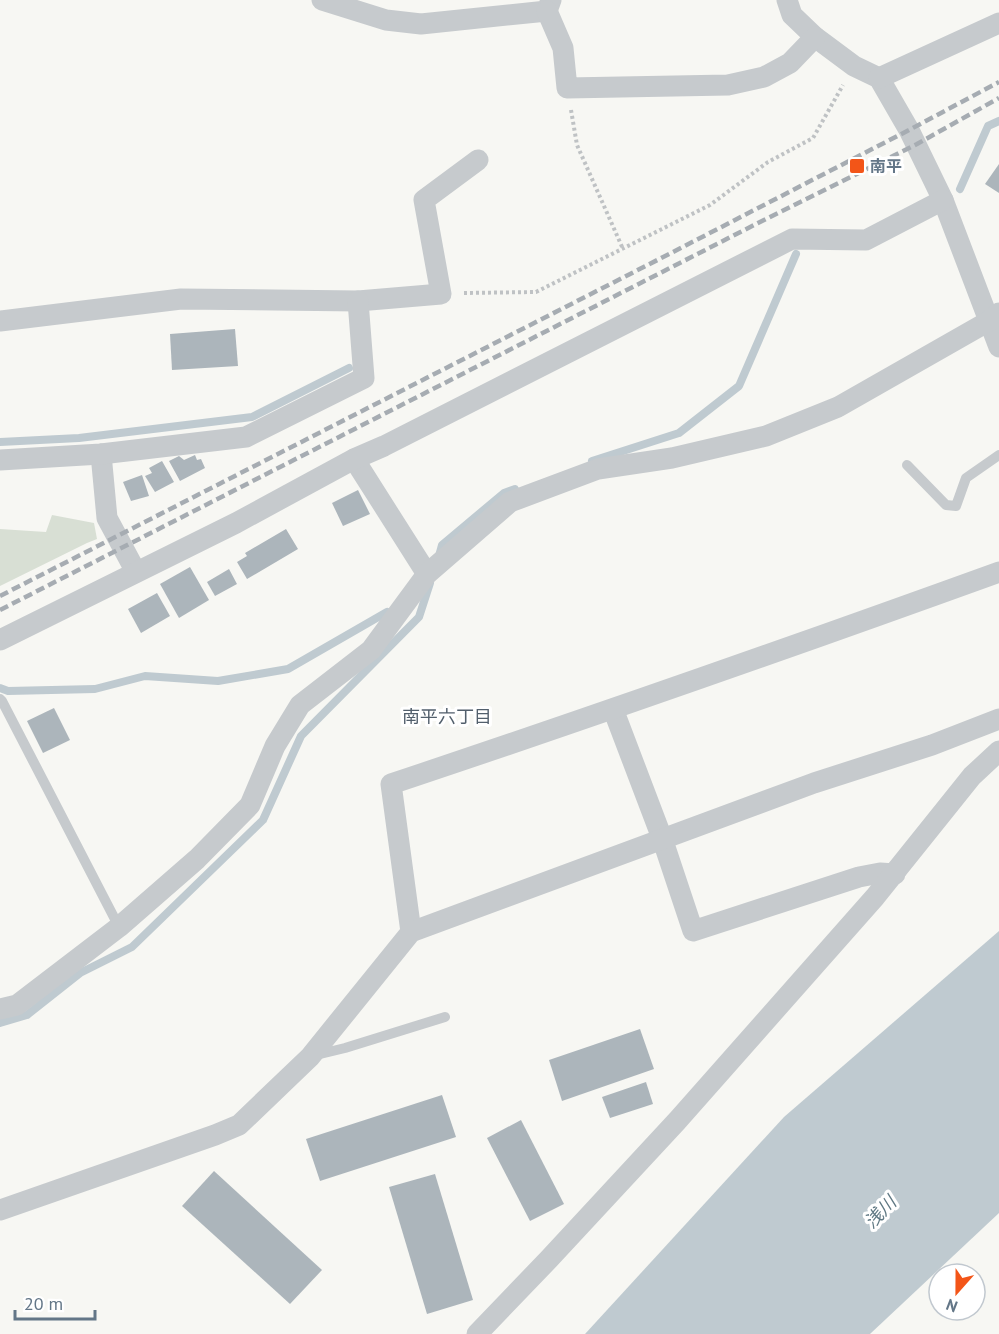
<svg xmlns="http://www.w3.org/2000/svg" width="999" height="1334" font-family="'PT Sans','Noto Sans JP',sans-serif">
	<rect width="100%" height="100%" fill="#f7f7f3"/>
	<!-- green -->
	<path fill="#d8dfd4" d="M52 515 94 523 97 539 87 543 0 586V529L46 532Z"/>
	<!-- water -->
	<path fill="#bfcad0" d="M999 931V1213L870 1334H585L784 1117Z"/>
	<g fill="none" stroke-linecap="round" stroke-linejoin="round">
		<!-- stream -->
		<g stroke="#bfcad0" stroke-width="8">
			<path d="M960 189 988 126 999 121"/>
			<path d="M0 442 79 438 252 417 349 368"/>
			<path d="M592 461 679 433 739 386 796 254"/>
			<path d="M439 556 442 545 504 493 515 489"/>
			<path d="M0 688 8 691 95 689 145 676 218 681 288 669 387 612"/>
			<path d="M0 1023 27 1015 80 973 132 947 263 820 301 736 419 617 430 583"/>
		</g>
	</g>
	<!-- building -->
	<g fill="#acb5bb">
		<path d="M999 164V193L985 184Z"/>
		<path d="M235 329 238 366 172 370 170 334Z"/>
		<path d="M195 455 197 460 201 459 205 468 180 481 169 461 179 456 184 460Z"/>
		<path d="M162 461 174 482 155 492 145 476 152 473 149 468Z"/>
		<path d="M142 475 149 496 131 501 123 482Z"/>
		<path d="M358 490 370 514 343 526 332 503Z"/>
		<path d="M286 529 298 549 247 579 237 562 247 556 245 553Z"/>
		<path d="M190 567 209 600 179 618 160 584Z"/>
		<path d="M229 569 237 584 215 596 207 582Z"/>
		<path d="M157 593 170 616 141 633 128 609Z"/>
		<path d="M54 708 70 740 43 753 27 721Z"/>
		<path d="M640 1029 654 1069 562 1101 549 1060Z"/>
		<path d="M646 1082 653 1104 610 1118 602 1097Z"/>
		<path d="M442 1095 456 1137 320 1181 306 1139Z"/>
		<path d="M521 1120 564 1204 530 1221 487 1138Z"/>
		<path d="M214 1171 322 1270 290 1304 182 1206Z"/>
		<path d="M435 1174 473 1300 427 1314 389 1187Z"/>
	</g>
	<g fill="none" stroke-linecap="round" stroke-linejoin="round">
		<!-- path -->
		<g stroke="#bfc2c4" stroke-width="4" stroke-dasharray="3 3" stroke-linecap="butt">
			<path d="M571 110 577 145 623 249"/>
			<path d="M464 293 536 292 710 205 768 162 813 138 843 85"/>
		</g>
		<!-- lane -->
		<g stroke="#c6cacd" stroke-width="10">
			<path d="M907 465 946 505 956 506 966 478 999 455"/>
			<path d="M0 699 2 701 119 927"/>
			<path d="M316 1055 345 1048 445 1017"/>
		</g>
		<!-- street -->
		<g stroke="#c6cacd" stroke-width="21">
			<path d="M322 0 386 20 421 24 547 11 551 0"/>
			<path d="M787 0 792 15 815 37 854 66 879 78 909 130 943 200 999 347"/>
			<path d="M547 11 563 48 567 88 728 85 764 77 790 63 815 37"/>
			<path d="M879 78 999 23"/>
			<path d="M0 321 181 299 358 301 441 294 424 200 478 160"/>
			<path d="M101 454 107 518 136 572"/>
			<path d="M354 459 427 574"/>
			<path d="M0 460 101 454 246 437 364 378 358 301"/>
			<path d="M0 640 236 523 354 459 384 446 792 239 866 240 943 200"/>
			<path d="M613 709 662 838 693 931 859 877 880 873 895 874"/>
			<path d="M411 932 391 784C595 716 797 645 999 572"/>
			<path d="M0 1009 17 1005 119 927 197 859 250 805 275 746 300 705 371 650 427 574 510 502 598 469 672 458 766 436 838 407 989 321 999 313"/>
			<path d="M0 1210 215 1135 239 1125 310 1057 411 932 814 783 932 745 999 719"/>
			<path d="M477 1334 549 1259 677 1121 875 897 972 776 999 751"/>
		</g>
		<!-- rail -->
		<g stroke="#a6acb2" stroke-width="4.5" stroke-dasharray="9 4.5" stroke-linecap="butt">
			<path d="M0 596 675 251 909 130 999 82"/>
			<path d="M0 610 762 221 917 144 999 98"/>
		</g>
	</g>
	<!-- markers -->
	<rect fill="#f35518" stroke="#fff" stroke-width="2" x="849" y="158" width="16" height="16" rx="3"/>
	<g text-anchor="middle" dominant-baseline="central" stroke-width="6" stroke-linejoin="round" paint-order="stroke">
		<!-- poi labels -->
		<g font-size="16" font-weight="bold" fill="#637687" stroke="#fff" text-anchor="start">
			<text x="870" y="166">南平</text>
		</g>
		<!-- neighbourhood labels -->
		<g font-size="18" fill="#525f6c" stroke="#fff">
			<text x="447" y="716">南平六丁目</text>
		</g>
		<!-- water labels -->
		<g font-size="18" font-style="italic" fill="#5f7883" stroke="#fff">
			<text transform="translate(880 1212) rotate(-46)">浅川</text>
		</g>
	</g>
	<!-- north arrow -->
	<g transform="translate(957 1292) rotate(201)"><circle r="28" fill="#ffffff" stroke="#c1c8cf" stroke-width="1.5"/>
	<path d="M0-4.5L10 22L0 15L-10 22Z" fill="#f35518"/>
	<text y="-9" font-size="16" font-weight="bold" text-anchor="middle" fill="#637687">N</text>
	</g>
	<!-- scale -->
	<path d="M15 1310v9h80v-9" fill="none" stroke="#637687" stroke-width="3"/>
	<text x="24" y="1310" font-size="18" fill="#637687" stroke="#ffffff" stroke-width="4.5" paint-order="stroke">20 m</text>
</svg>
